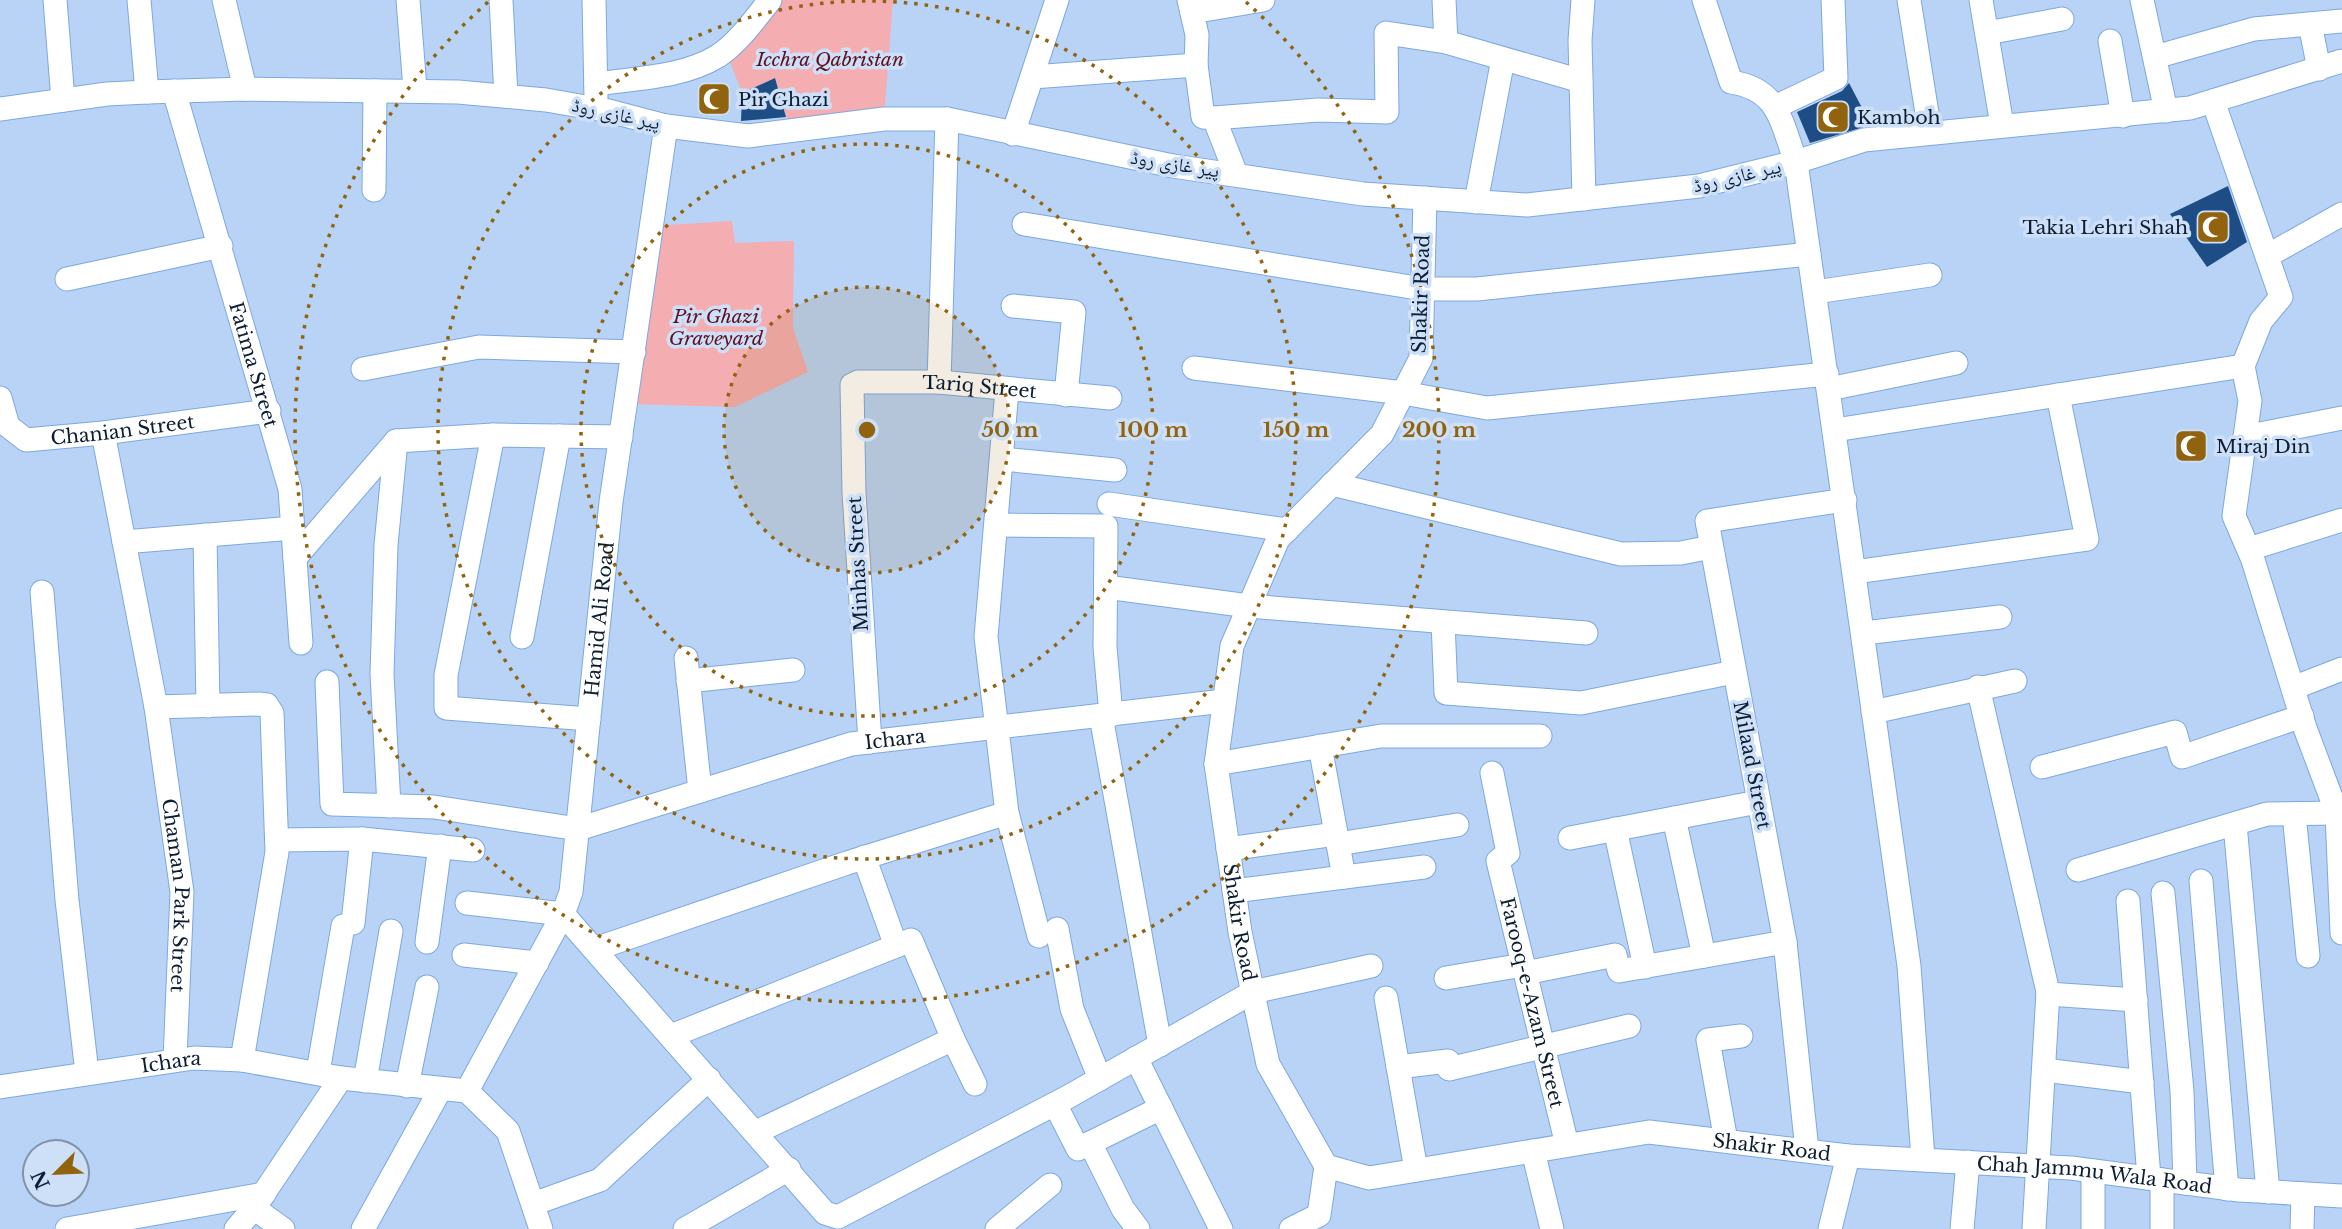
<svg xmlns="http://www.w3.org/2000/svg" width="2342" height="1229" font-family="'Libre Baskerville','Noto Naskh Arabic',serif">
	<rect width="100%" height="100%" fill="#b9d3f6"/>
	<!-- green -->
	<g fill="#f4adb1">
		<path d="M766 0H893L884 119 791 132 775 78 742 93 725 49Z"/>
		<path d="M732 221 735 243 794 241 793 328 808 372 735 407 626 404 652 226Z"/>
	</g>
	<!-- building -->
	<g fill="#1e4d86">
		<path d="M775 78 786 117 741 121 742 93Z"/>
		<path d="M1849 83 1871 125 1810 143 1797 112 1842 91Z"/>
		<path d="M2228 186 2247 242 2207 267 2170 214Z"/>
	</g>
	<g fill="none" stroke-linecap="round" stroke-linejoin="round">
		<defs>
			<g id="minor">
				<path d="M55 0 63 100"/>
				<path d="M139 0 147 92"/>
				<path d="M224 0 245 89"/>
				<path d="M408 0 415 89"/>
				<path d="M501 0 506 96"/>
				<path d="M594 0 596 98"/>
				<path d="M1189 0 1197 35 1196 65"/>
				<path d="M1444 0 1446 42 1581 81"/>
				<path d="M1583 0 1580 40 1584 199"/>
				<path d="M1704 0 1731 82C1779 89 1781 122 1796 162L1909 966 1923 1159"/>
				<path d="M1909 0 1930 132"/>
				<path d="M1981 0 2002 125"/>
				<path d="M2142 0 2166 111"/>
				<path d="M1192 12 1263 0"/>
				<path d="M2310 24 2319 69"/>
				<path d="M1987 33 2062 19"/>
				<path d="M2110 41 2123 116"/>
				<path d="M2155 57 2254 29 2342 21"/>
				<path d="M1032 77 1196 65 1203 117 1214 118 1236 174"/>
				<path d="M596 84C636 78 682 78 718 56 738 43 755 19 770 0"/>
				<path id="s1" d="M174 91 290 489 301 643"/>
				<path d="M2213 101 2281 297 2261 321 2243 366 2250 401 2234 516 2253 560 2305 728 2337 813 2342 933"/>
				<path d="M1775 107 1836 78 1833 0"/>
				<path d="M0 109 107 94 147 92 245 89 458 92 546 100 609 111 666 126 748 136 884 119H947L1173 166 1363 194 1527 205 1699 186 1796 162 1864 140 2190 108 2342 61"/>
				<path d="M1214 118 1318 110 1387 112 1386 33 1446 42"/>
				<path d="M1013 134 1057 0"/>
				<path d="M374 190 375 91"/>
				<path id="s2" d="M1425 198 1421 358 1382 434 1278 539 1232 646 1216 764 1240 932 1268 1064 1326 1166 1369 1178 1649 1132 1848 1156 2071 1168 2239 1190 2342 1196"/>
				<path d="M1476 202 1503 59"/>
				<path d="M1024 224 1423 289H1477L1809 254"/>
				<path d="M2267 256 2342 214"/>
				<path d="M67 279 221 246"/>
				<path d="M1815 292 1930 275"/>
				<path d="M1013 306 1074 312 1066 395"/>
				<path d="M1194 368 1403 393 1487 408 1827 374"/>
				<path d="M363 369 479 347 634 352"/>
				<path d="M939 382 947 119"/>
				<path d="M1829 389 1956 363"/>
				<path d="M1007 390 986 637 1007 813 1039 936"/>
				<path id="s3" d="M0 398 8 426 26 440 103 433 269 411"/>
				<path d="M1835 430 2243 366"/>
				<path id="s4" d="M103 433 156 707 182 892 175 1059"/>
				<path d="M2245 437 2342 418"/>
				<path d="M1002 459 1115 470"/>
				<path d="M1332 484 1621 554 1681 553 1711 547"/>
				<path d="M1109 504 1287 530"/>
				<path d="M998 525 1106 526 1105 647 1111 715"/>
				<path d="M205 535 208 706"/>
				<path d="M124 542 293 528"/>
				<path d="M2249 549 2342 520"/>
				<path d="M295 558 396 441"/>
				<path d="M1855 572 2087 539 2058 395"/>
				<path d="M1106 587 1249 606 1586 633"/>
				<path d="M42 592 67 900 87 1073"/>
				<path d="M1443 622 1446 693 1581 703 1734 672"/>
				<path d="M1864 633 2000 617"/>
				<path d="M522 637 559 436"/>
				<path d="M686 658 700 791"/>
				<path d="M688 681 793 670"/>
				<path id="s5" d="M327 682 332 804 434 807 578 829 851 744 1224 701"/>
				<path d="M1978 687 2048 992 2034 1229"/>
				<path d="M2293 688 2342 669"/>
				<path d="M156 707 259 704 267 705 272 713 277 852 242 1060"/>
				<path d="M1873 712 2015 681"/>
				<path d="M1101 716 1160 1045"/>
				<path d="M589 719 446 708V675L493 435 621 437"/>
				<path id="s6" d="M870 742 854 493 852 385 858 382H939L1110 398"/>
				<path d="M1320 746 1344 877"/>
				<path d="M1216 764 1381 736H1540"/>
				<path d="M2042 767 2175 732 2182 757 2302 716"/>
				<path id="s7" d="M1492 773 1508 853 1498 861 1567 1145"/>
				<path d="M389 806 382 674 386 545 396 441 493 435"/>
				<path d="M2294 814 2308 956"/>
				<path d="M1674 818 1704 956"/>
				<path d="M2235 824 2268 1192"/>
				<path d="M1615 829 1645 967"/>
				<path d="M1570 838 1758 802"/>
				<path d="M277 840 362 839 473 850"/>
				<path d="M1338 844 1457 825"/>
				<path d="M1228 849 1336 834"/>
				<path d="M864 857 896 946"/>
				<path d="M2078 870 2267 814 2337 813"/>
				<path d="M2201 881 2227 1189"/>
				<path d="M1234 891 1424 867"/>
				<path d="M2163 893 2182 1091 2185 1183"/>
				<path d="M2128 901 2149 1178"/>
				<path d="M467 903 563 914 825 1213 838 1217 1066 1098 1253 992 1371 966"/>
				<path d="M353 923 362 839"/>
				<path d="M1057 929 1072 1009 1100 1079"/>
				<path d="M427 942 440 846"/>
				<path d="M595 949 847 863 1007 813"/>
				<path d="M464 955 537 963"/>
				<path d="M1525 973 1615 955 1619 971 1785 942"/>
				<path d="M1446 978 1523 965"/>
				<path d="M2048 994 2136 1000"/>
				<path d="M1386 998 1416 1170"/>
				<path d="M671 1036 911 940 953 1039"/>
				<path d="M1136 1058 1221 1229"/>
				<path d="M1398 1067 1448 1061 1449 1069 1629 1026"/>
				<path d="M2044 1070 2142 1082"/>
				<path d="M318 1072 343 926"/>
				<path d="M365 1081 391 931"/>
				<path d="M407 1086 427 987"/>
				<path id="s8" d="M0 1087 194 1058 242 1060 341 1078 467 1091"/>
				<path id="s9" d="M467 1091 563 914 571 892 611 502 666 126"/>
				<path d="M467 1091 508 1131 541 1229"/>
				<path d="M1055 1104 1078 1149 1161 1108"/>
				<path d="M756 1132 953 1039 975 1084"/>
				<path d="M1726 1141 1708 1040 1741 1036"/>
				<path d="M1090 1143 1123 1209 1138 1229"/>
				<path d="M1807 1150 1785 942 1707 521 1845 500"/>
				<path d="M1533 1151 1552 1229"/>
				<path d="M2093 1171V1229"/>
				<path d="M2162 1180V1229"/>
				<path d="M533 1204 600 1180 709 1079"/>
				<path d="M67 1229 264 1194"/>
				<path d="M236 1229 254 1208"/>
				<path d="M283 1229 254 1208 341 1078"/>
				<path d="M363 1229 440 1090"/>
				<path d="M685 1229 789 1169"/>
				<path d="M997 1229 1050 1185"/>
				<path d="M1291 1229 1319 1215 1326 1166"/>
				<path d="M1830 1229 1848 1156"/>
				<path d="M1962 1229 1968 1162"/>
				<path d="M2302 1229 2303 1194"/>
			</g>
		</defs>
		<!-- minor casing -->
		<use href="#minor" stroke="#7da8e0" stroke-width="25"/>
		<!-- minor -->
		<use href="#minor" stroke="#fff" stroke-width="23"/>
	</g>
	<!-- distance rings -->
	<circle cx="867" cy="430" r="143" fill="#91630e" fill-opacity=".12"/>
	<g fill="none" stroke="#91630e" stroke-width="3.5" stroke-dasharray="3.5 7">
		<circle cx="867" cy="430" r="143"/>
		<circle cx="867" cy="430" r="286"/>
		<circle cx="867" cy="430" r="429"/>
		<path d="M1246 2A572 572 0 1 1 488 2"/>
	</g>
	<!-- icons -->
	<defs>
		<symbol id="mosque-square" viewBox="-11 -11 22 22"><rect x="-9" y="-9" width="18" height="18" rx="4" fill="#91630e" stroke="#cee0f7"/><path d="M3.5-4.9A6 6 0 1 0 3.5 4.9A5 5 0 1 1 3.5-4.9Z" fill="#fff"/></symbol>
	</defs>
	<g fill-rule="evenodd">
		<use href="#mosque-square" x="695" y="80" width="38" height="38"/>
		<use href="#mosque-square" x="1814" y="98" width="38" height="38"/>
		<use href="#mosque-square" x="2194" y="208" width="38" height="38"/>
		<use href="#mosque-square" x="2172" y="427" width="38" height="38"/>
	</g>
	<g text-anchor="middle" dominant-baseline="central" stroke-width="7" stroke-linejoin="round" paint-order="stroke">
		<!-- park labels -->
		<g font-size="19" font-style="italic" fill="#5f1020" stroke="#cee0f7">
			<text x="830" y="59">Icchra Qabristan</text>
			<text x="716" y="316">Pir Ghazi<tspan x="716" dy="22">Graveyard</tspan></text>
		</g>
		<!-- poi labels -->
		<g font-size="19" fill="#0d1e33" stroke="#cee0f7" text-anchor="start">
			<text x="738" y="99">Pir Ghazi</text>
			<text x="1857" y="117">Kamboh</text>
			<text x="2188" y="227" text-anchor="end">Takia Lehri Shah</text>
			<text x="2216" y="446">Miraj Din</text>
		</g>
		<!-- street labels -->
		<g font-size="19" fill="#0d1e33" stroke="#cee0f7">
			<text transform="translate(616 114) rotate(12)">پیر غازی روڈ</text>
			<text transform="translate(1175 164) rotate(9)">پیر غازی روڈ</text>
			<text transform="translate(1737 176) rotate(-13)">پیر غازی روڈ</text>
			<text transform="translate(1421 294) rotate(-88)">Shakir Road</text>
			<text stroke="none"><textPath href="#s1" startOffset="285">Fatima Street</textPath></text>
			<text stroke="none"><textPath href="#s6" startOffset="486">Tariq Street</textPath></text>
			<text stroke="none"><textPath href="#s3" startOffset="149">Chanian Street</textPath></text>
			<text transform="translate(858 564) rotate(-93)">Minhas Street</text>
			<text stroke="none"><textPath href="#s9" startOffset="499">Hamid Ali Road</textPath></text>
			<text stroke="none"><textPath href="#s5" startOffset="700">Ichara</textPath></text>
			<text transform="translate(1752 765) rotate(79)">Milaad Street</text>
			<text stroke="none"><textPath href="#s4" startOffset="469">Chaman Park Street</textPath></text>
			<text stroke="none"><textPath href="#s2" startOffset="789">Shakir Road</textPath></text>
			<text stroke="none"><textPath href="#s7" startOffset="240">Farooq-e-Azam Street</textPath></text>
			<text stroke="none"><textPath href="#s8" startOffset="173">Ichara</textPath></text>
			<text stroke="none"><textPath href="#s2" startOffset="1503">Shakir Road</textPath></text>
			<text stroke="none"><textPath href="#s2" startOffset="1827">Chah Jammu Wala Road</textPath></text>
		</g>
	</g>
	<circle cx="867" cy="430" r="10" fill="#91630e" stroke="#cee0f7" stroke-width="3.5"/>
	<g font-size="21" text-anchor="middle" font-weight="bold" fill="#91630e" stroke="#cee0f7" stroke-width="7" stroke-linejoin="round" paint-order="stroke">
		<text x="1010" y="437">50 m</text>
		<text x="1153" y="437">100 m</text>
		<text x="1296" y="437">150 m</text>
		<text x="1439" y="437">200 m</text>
	</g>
	<!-- north arrow -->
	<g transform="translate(56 1173) rotate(246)"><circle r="33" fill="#cee0f7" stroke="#8192a9" stroke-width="2"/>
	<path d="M0-5L12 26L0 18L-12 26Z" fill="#91630e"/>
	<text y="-10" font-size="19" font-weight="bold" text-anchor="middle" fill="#0d1e33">N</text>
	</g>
</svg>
